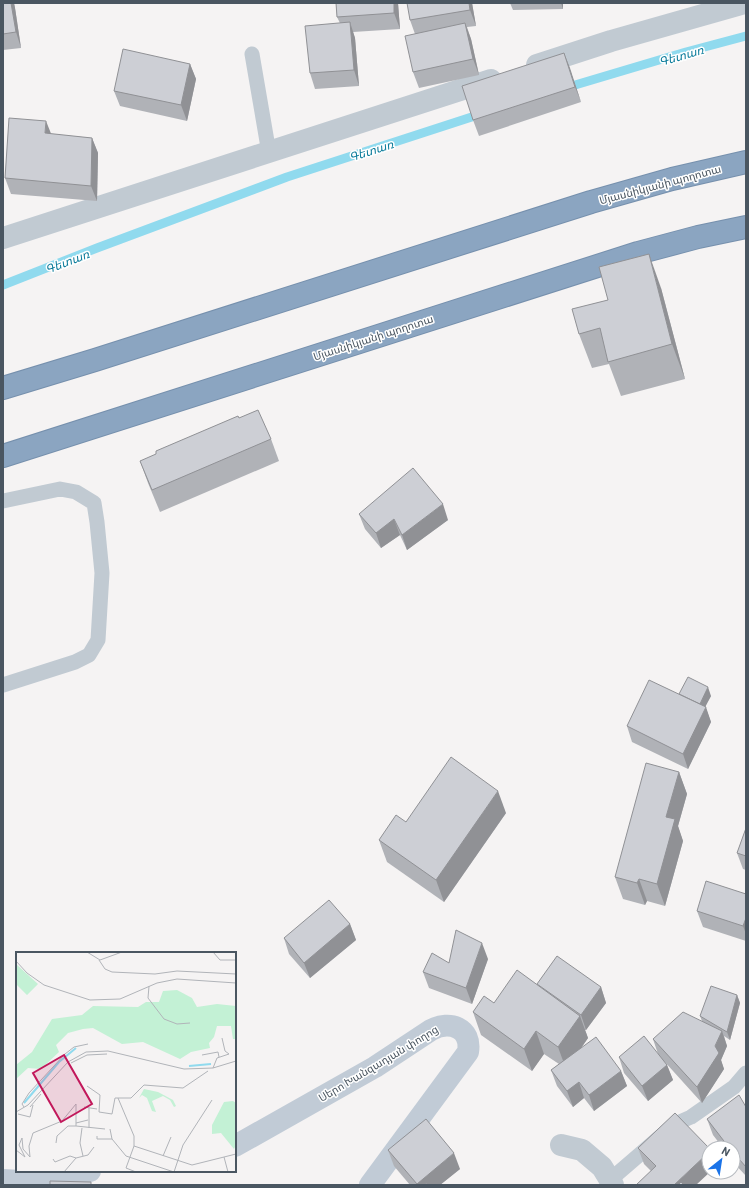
<svg xmlns="http://www.w3.org/2000/svg" width="749" height="1188" font-family="Barlow,'Noto Sans Armenian',sans-serif">
	<rect width="100%" height="100%" fill="#f5f3f3"/>
	<g fill="none" stroke-linecap="round" stroke-linejoin="round">
		<!-- stream -->
		<g stroke="#90daee" stroke-width="9">
			<path d="M565 88 686 52 746 36"/>
			<path d="M3 285 97 248 287 177 484 113"/>
		</g>
		<defs>
			<g id="highway">
				<path d="M3 388 95 360 591 202 672 179 746 162"/>
				<path d="M3 456 638 253 698 237 746 227"/>
			</g>
		</defs>
		<!-- highway casing -->
		<use href="#highway" stroke="#7690ad" stroke-width="24"/>
		<!-- lane -->
		<g stroke="#c1cad2" stroke-width="15">
			<path d="M252 54 269 153"/>
			<path d="M3 501 60 489 76 492 94 503 97 522 102 573 98 640 89 655 75 662 3 685"/>
			<path d="M610 1180 675 1124 691 1117 734 1087 746 1073"/>
		</g>
		<!-- street -->
		<g stroke="#c1cad2" stroke-width="22">
			<path d="M537 65 611 41 745 3"/>
			<path d="M3 238 491 80"/>
			<path d="M561 1145 582 1150 602 1167 613 1185"/>
		</g>
		<!-- secondary -->
		<g stroke="#c1cbd6" stroke-width="22">
			<path d="M235 1146 375 1067 431 1030C450 1020 472 1028 468 1052L370 1185"/>
			<path d="M3 1180 21 1181 90 1171"/>
		</g>
		<!-- highway -->
		<use href="#highway" stroke="#8ba5c1" stroke-width="22"/>
	</g>
	<!-- wall -->
	<g fill="#b0b2b7">
		<path d="M3 3H14L15 8 21 48 3 50Z"/>
		<path d="M336 3H398L400 29 353 32 355 38 359 86 315 89 310 73 340 23 337 17Z"/>
		<path d="M472 3 476 26 467 27 471 39 479 75 419 88 413 72 415 34 410 20Z"/>
		<path d="M510 3H563V9L513 10Z"/>
		<path d="M564 53 581 102 479 136 473 120Z"/>
		<path d="M190 64 196 79 187 121 120 106 114 91Z"/>
		<path d="M51 134 92 138 98 153 97 201 11 194 5 178Z"/>
		<path d="M661 288 685 379 621 396 609 364 592 368 579 334Z"/>
		<path d="M271 439 279 461 160 512 148 483 140 461Z"/>
		<path d="M359 514 448 520 407 550 400 535 381 548 365 529Z"/>
		<path d="M679 694 711 696 705 706 711 722 688 769 632 742 627 726Z"/>
		<path d="M679 772 687 794 678 826 683 841 665 906 647 901 645 905 623 899 615 877Z"/>
		<path d="M506 813 444 902 387 862 379 840 406 822Z"/>
		<path d="M746 828V870L743 869 737 853Z"/>
		<path d="M746 894V941L703 927 697 911Z"/>
		<path d="M350 924 356 940 310 978 289 954 284 938Z"/>
		<path d="M488 959 472 1004 429 988 423 972 449 963Z"/>
		<path d="M537 984 601 987 606 1003 586 1030H585L588 1038 582 1047 621 1071 627 1086 594 1111 584 1098 573 1107 557 1086 551 1070 559 1064 544 1054 532 1071 481 1035 473 1012 494 1003 538 985Z"/>
		<path d="M737 995 740 1003 730 1040 724 1036 727 1046 721 1060 724 1069 702 1103 664 1061 667 1065 673 1080 648 1101 624 1073 619 1057 658 1054 653 1039 702 1021 700 1016Z"/>
		<path d="M746 1107V1176L733 1162V1148H723L713 1135 707 1119Z"/>
		<path d="M638 1148 696 1185 651 1171 644 1164Z"/>
		<path d="M388 1150 460 1169 440 1185H410L394 1166Z"/>
	</g>
	<!-- shaded-wall -->
	<g fill="#909195">
		<path d="M11 3H14L15 8 21 48 16 32Z"/>
		<path d="M394 3H398L400 29 394 13Z"/>
		<path d="M469 3H472L476 26 470 10Z"/>
		<path d="M561 3H563V9Z"/>
		<path d="M350 22 355 38 359 86 354 70Z"/>
		<path d="M465 23 471 39 479 75 473 59Z"/>
		<path d="M564 53 570 68 581 102 575 87Z"/>
		<path d="M190 64 196 79 187 121 181 105Z"/>
		<path d="M46 121 52 136 45 133Z"/>
		<path d="M92 138 98 153 97 201 91 186Z"/>
		<path d="M649 254 661 288 685 379 672 344Z"/>
		<path d="M443 504 448 520 407 550 402 535Z"/>
		<path d="M394 519 400 535 381 548 376 533Z"/>
		<path d="M708 687 711 696 701 715 698 707Z"/>
		<path d="M706 707 711 722 688 769 683 754Z"/>
		<path d="M679 772 687 794 678 826 683 841 665 906 657 884 666 817Z"/>
		<path d="M498 791 506 813 444 902 436 880Z"/>
		<path d="M639 879 647 901 645 905 637 883Z"/>
		<path d="M746 918V934L743 926Z"/>
		<path d="M350 924 356 940 310 978 304 963Z"/>
		<path d="M482 943 488 959 472 1004 466 988Z"/>
		<path d="M601 987 606 1003 586 1030 581 1015Z"/>
		<path d="M737 995 740 1003 730 1040 727 1032Z"/>
		<path d="M580 1016 588 1038 566 1069 558 1047Z"/>
		<path d="M536 1031 544 1054 532 1071 524 1049Z"/>
		<path d="M722 1031 727 1046 721 1060 724 1069 702 1103 697 1087Z"/>
		<path d="M667 1065 673 1080 648 1101 642 1086Z"/>
		<path d="M621 1071 627 1086 594 1111 589 1095Z"/>
		<path d="M579 1082 584 1098 573 1107 567 1091Z"/>
		<path d="M709 1152V1172H710L696 1185H674Z"/>
		<path d="M454 1153 460 1169 440 1185H417V1184Z"/>
	</g>
	<!-- building -->
	<g fill="#cdcfd5" stroke="#909195">
		<path d="M3 3H11L16 32 3 34Z"/>
		<path d="M336 3H394V13L337 17Z"/>
		<path d="M407 3H469L470 10 410 20Z"/>
		<path d="M350 22 354 70 310 73 305 26Z"/>
		<path d="M465 23 473 59 413 72 405 36Z"/>
		<path d="M123 49 190 64 181 105 114 91Z"/>
		<path d="M564 53 575 87 473 120 462 86Z"/>
		<path d="M9 118 46 121 45 133 92 138 91 186 5 178Z"/>
		<path d="M649 254 672 344 608 362 600 328 579 334 572 309 608 300 599 267Z"/>
		<path d="M258 410 271 439 152 490 140 461 156 454V451L238 416 239 418Z"/>
		<path d="M413 468 443 504 402 535 394 519 376 533 359 514Z"/>
		<path d="M688 677 708 687 700 704 679 694Z"/>
		<path d="M649 680 706 707 683 754 627 726Z"/>
		<path d="M451 757 498 791 436 880 379 840 396 815 406 822Z"/>
		<path d="M646 763 679 772 666 817 675 819 657 884 639 879 637 883 615 877Z"/>
		<path d="M746 828V856L737 853Z"/>
		<path d="M706 881 746 894V918L743 926 697 911Z"/>
		<path d="M329 900 350 924 304 963 284 938Z"/>
		<path d="M456 930 482 943 466 988 423 972 432 953 449 963Z"/>
		<path d="M557 956 601 987 581 1015 537 984Z"/>
		<path d="M517 970 580 1016 558 1047 536 1031 524 1049 473 1012 484 996 494 1003Z"/>
		<path d="M711 986 737 995 727 1032 700 1016Z"/>
		<path d="M683 1012 722 1031 715 1046 719 1053 697 1087 653 1039Z"/>
		<path d="M644 1036 667 1065 642 1086 619 1057Z"/>
		<path d="M596 1037 621 1071 589 1095 579 1082 567 1091 551 1070Z"/>
		<path d="M739 1095 746 1107V1167L733 1152V1148H729L727 1145 707 1119Z"/>
		<path d="M675 1113 709 1148V1152L674 1185H636L656 1166 638 1148Z"/>
		<path d="M426 1119 454 1153 417 1184 388 1150Z"/>
		<path d="M50 1181 91 1182V1185H50Z"/>
		<path d="M681 1182 684 1185H678Z"/>
		<path d="M427 1183 429 1185H424Z"/>
	</g>
	<g text-anchor="middle" dominant-baseline="central" stroke-width="3" stroke-linejoin="round" paint-order="stroke">
		<!-- street labels -->
		<g font-size="11" fill="#4a5661" stroke="#fff">
			<text transform="translate(660 184) rotate(-15)">Մյասնիկյանի պողոտա</text>
			<text transform="translate(373 337) rotate(-18)">Մյասնիկյանի պողոտա</text>
			<text transform="translate(378 1063) rotate(-31)">Սերո Խանզադյան փողոց</text>
		</g>
		<!-- water labels -->
		<g font-size="12" font-style="italic" fill="#0c7c9b" stroke="#fff">
			<text transform="translate(681 55) rotate(-16)">Գետառ</text>
			<text transform="translate(371 150) rotate(-18)">Գետառ</text>
			<text transform="translate(67 261) rotate(-21)">Գետառ</text>
		</g>
	</g>
	<!-- overview -->
	<g transform="translate(16 952)">
		<rect width="220" height="220" fill="#f5f3f3"/>
		<path d="M0 12 22 32 11 43 0 32ZM161 38 176 46 181 55 201 52 220 54V87H217L215 74H201L198 85 193 91 194 96 175 100 164 107 127 90 106 92 77 76 67 77 52 81 40 93 43 100 25 117 12 116 0 127V113L16 100 36 67 66 63 77 54 122 55 130 50H143L147 39ZM128 137 142 140 157 148 160 154 158 155 154 148 147 144 136 149 140 160 136 159 131 146 126 143 123 146ZM217 149 220 151V193L218 197 205 181 196 182V173L208 150Z" fill="#c3f1d5"/>
		<path fill="none" stroke="#90daee" stroke-width="2" d="M173 114 195 112M8 151 43 110 60 96"/>
		<path fill="none" stroke="#b1b4b9" stroke-width="1" d="M71 0 84 8 106 0M197 0 204 8H220M83 8 89 17 96 20 139 22 161 19 220 22M0 9 11 21 28 33 74 48 104 47 141 31 161 27 220 31M133 34 132 46 148 67 161 72 174 71M186 103 202 100 203 105M55 111 71 103 91 102M197 116 201 106 213 102 209 99 206 86M71 134 84 143 83 160 96 162 99 146H115L128 133 167 136 192 119M102 146 118 184V194M8 155 6 152 13 141 49 102 58 95 72 92M14 155 25 142M68 155 81 157M0 160 12 153 52 110 70 100 92 99 168 117 197 116 220 109M2 162 14 165 17 153M60 171 72 168M66 176 64 191 67 204M73 176V156M94 177 96 187 110 204 158 220M81 184V187H96M40 191 41 184 52 174H60M0 198 9 205 3 193 6 186 7 197 14 205 13 194 17 181 46 169 60 152V174L89 177M147 204 155 185M208 205 212 220M60 206 72 203 78 195M37 207 39 210 54 204 60 206M48 220 60 206M120 220 110 216 118 194 176 213 220 202M158 220 167 193 196 148"/>
		<path fill="#c2185b" fill-opacity="0.15" stroke="#c2185b" stroke-width="2" d="M48 103 76 152 45 170 17 121Z"/>
		<rect width="220" height="220" fill="none" stroke="#4a5661" stroke-width="2"/>
	</g>
	<!-- border -->
	<rect width="749" height="1188" fill="none" stroke="#4a5661" stroke-width="8"/>
	<!-- north arrow -->
	<g transform="translate(721 1160) rotate(30)"><circle r="19" fill="#ffffff" stroke="#b7bbc0"/>
	<path d="M0-3L7 15L0 10L-7 15Z" fill="#1a73e8"/>
	<text y="-6" font-size="11" font-weight="bold" text-anchor="middle" fill="#4a5661">N</text>
	</g>
</svg>
